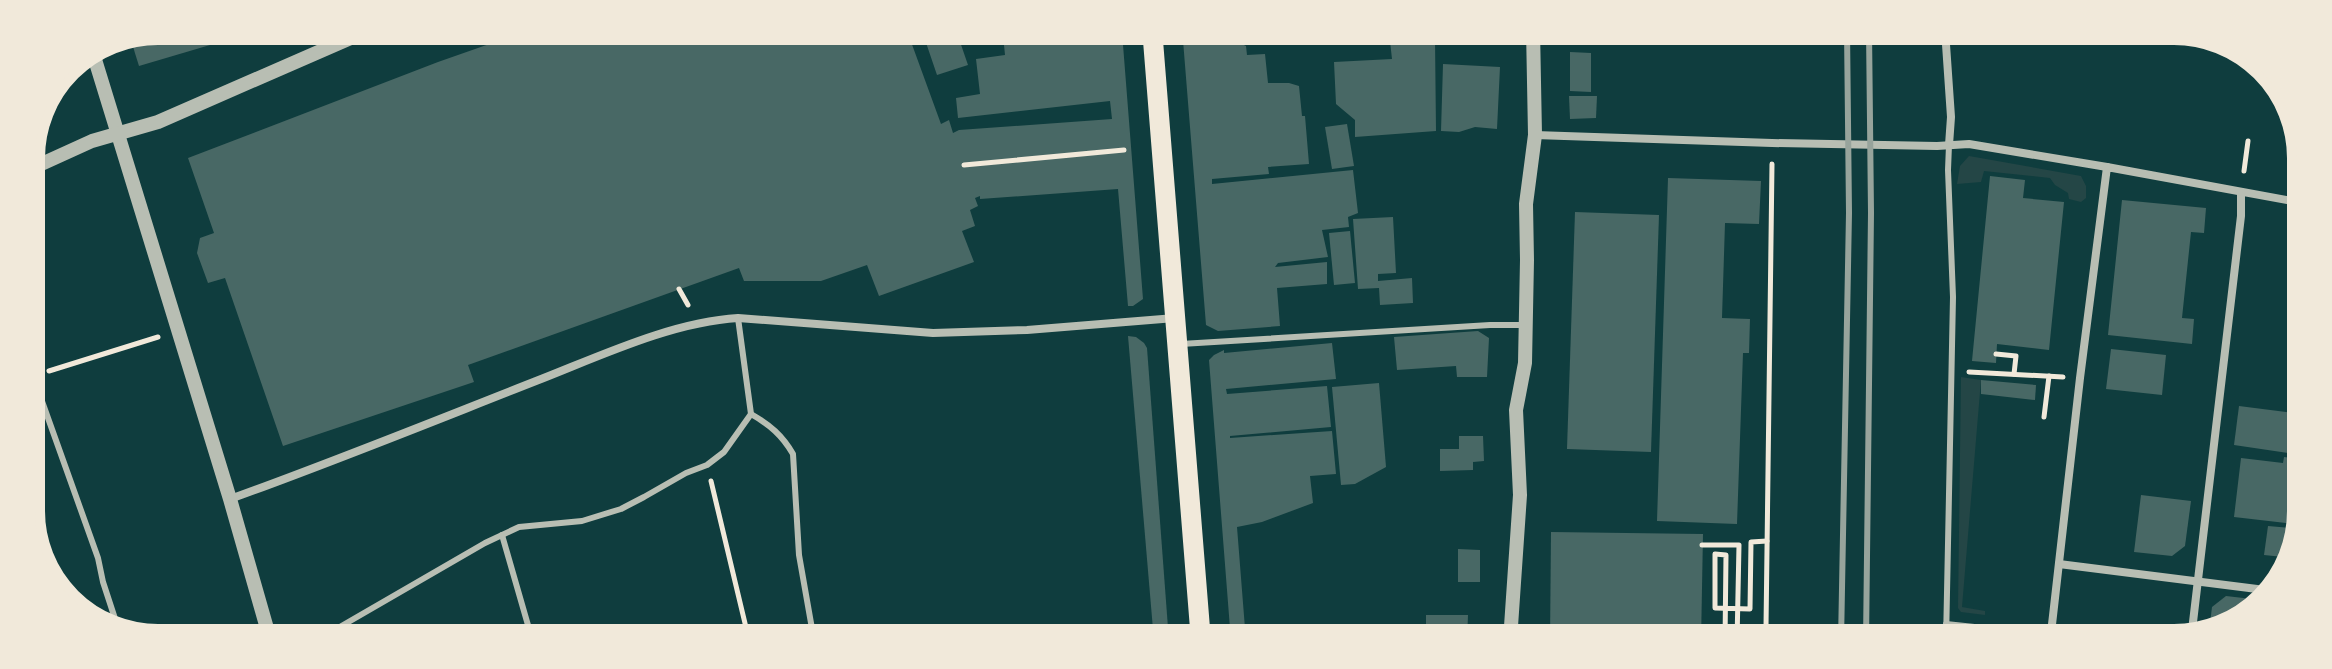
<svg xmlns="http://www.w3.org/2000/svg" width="2332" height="669" font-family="'Sofia Sans Condensed',sans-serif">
	<rect width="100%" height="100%" fill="#0f3d3e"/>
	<!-- green -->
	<g fill="#244646">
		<path d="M1969 156 2081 176 2086 186V198L2081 202 2069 199 2068 193 2055 185 2050 178 1984 171 1981 182 1957 184 1960 166Z"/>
		<path d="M1961 377 1981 380 1962 607 1985 611V615L1961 612 1958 608Z"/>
	</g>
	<!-- building -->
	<g fill="#486865">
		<path d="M158 26H252L254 32 139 66 130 37Z"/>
		<path d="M538 27 906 28 941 124 949 120 953 133 959 130 1112 119 1110 101 958 118 956 98 980 94 976 59 1005 55 1004 45 1013 43 1000 37 1001 34 990 28H1040L1032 41H1036L1046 28H1119L1122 32 1143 299 1133 306H1128L1118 189 980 199V196L975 198 978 206 970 210 975 226 962 231 974 262 879 296 867 265 821 281H744L739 268 468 365 474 382 283 446 225 278 208 283 197 253 200 238 214 233 188 158 438 62Z"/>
		<path d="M921 28H962L963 31 957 33 968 65 937 75Z"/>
		<path d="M1182 28H1199V32L1234 29 1235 41 1246 46 1247 55 1265 54 1268 83H1289L1299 86 1302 116H1305L1309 164 1268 167 1269 174 1212 179V184L1353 170 1358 213 1348 217 1349 227 1322 230 1328 257 1278 263 1275 267 1327 262V284L1277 288 1280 326 1218 331 1206 325Z"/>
		<path d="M1574 29H1747V44L1574 39Z"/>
		<path d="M1435 39 1436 131 1355 137V120L1336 104 1334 62 1392 59 1390 41Z"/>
		<path d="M1570 52 1591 53V92L1570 91Z"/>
		<path d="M1443 64 1500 67 1497 129 1475 127 1459 132 1441 131Z"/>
		<path d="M1569 96H1597L1596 118 1570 119Z"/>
		<path d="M1347 124 1354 166 1332 169 1325 127Z"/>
		<path d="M1990 176 2025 180 2023 198 2064 202 2049 350 1997 344 1996 363 1972 361Z"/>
		<path d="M1668 178 1761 181 1759 224 1725 223 1722 318 1750 319 1749 353H1743L1737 524 1657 521Z"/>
		<path d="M2122 200 2206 208 2204 233 2191 232 2182 318 2194 319 2192 344 2108 335Z"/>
		<path d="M1575 212 1659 215 1651 452 1567 449Z"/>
		<path d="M1393 217 1396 273 1378 274V281L1412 278 1413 303 1380 305 1379 288 1358 289 1353 219Z"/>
		<path d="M1350 231 1355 283 1334 285 1329 233Z"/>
		<path d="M1478 331 1489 338 1487 377H1457L1456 366 1397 370 1394 337Z"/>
		<path d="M1128 336 1136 337 1144 343 1147 348 1169 641H1154Z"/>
		<path d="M1332 343 1336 379 1226 389 1227 394 1327 386 1331 427 1230 436V438L1332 431 1336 474 1310 476 1313 503 1262 522 1237 527 1246 641H1231L1209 360 1214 355 1224 350V353Z"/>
		<path d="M2111 349 2166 355 2162 395 2106 389Z"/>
		<path d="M1981 380 2036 385 2035 400 1981 394Z"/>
		<path d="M1379 383 1386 467 1355 484 1341 485 1332 387Z"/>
		<path d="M2239 406 2302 414V455L2234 445Z"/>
		<path d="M1459 436H1483L1484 461 1473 462V470L1440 471V449H1459Z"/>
		<path d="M2284 457 2302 459V525L2234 517 2241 458 2283 463Z"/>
		<path d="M2141 495 2191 501 2185 546 2172 556 2134 552Z"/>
		<path d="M2268 526 2301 529 2298 550 2293 558 2264 555Z"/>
		<path d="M1551 532 1703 534 1701 642 1550 641Z"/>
		<path d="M1458 549 1480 550V582H1458Z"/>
		<path d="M2226 596 2252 599 2251 615 2209 632 2212 607Z"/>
		<path d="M1426 615H1468L1467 641H1426Z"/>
	</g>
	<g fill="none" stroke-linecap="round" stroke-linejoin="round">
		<!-- path -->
		<g stroke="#f1e9da" stroke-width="5">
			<path d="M964 165 1124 150"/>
			<path d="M2244 171 2248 141"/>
			<path d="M679 289 688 305"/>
			<path d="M1996 354 2016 356 2014 374"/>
			<path d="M49 371 158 337"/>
			<path d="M1969 372 2063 377"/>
			<path d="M2044 417 2049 376"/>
			<path d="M711 481 749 640"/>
			<path d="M1702 545H1739L1737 642"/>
			<path d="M1766 627 1772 164"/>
			<path d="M1725 642 1726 555 1715 554V608L1750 609 1751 542 1767 541"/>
			<path d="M1766 642V627L1926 629"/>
			<path d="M1786 642V627"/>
		</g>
		<!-- service -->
		<g stroke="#b8beb3" stroke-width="6">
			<path d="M1181 344 1490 325H1525"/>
			<path d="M28 378 33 376 98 558 103 582 121 637"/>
			<path d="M751 414C770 425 782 435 793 454L799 555 814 640"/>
			<path d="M502 535 532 639"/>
			<path d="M1946 624 2051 635"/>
			<path d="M319 639 485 543 519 527 582 521 621 509 644 497 686 473 707 465 724 452 751 414 738 318"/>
			<path d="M1946 642 1953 297 1948 170 1949 145"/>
		</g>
		<!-- minor -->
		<g stroke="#b8beb3" stroke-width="8">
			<path d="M1945 30 1951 117 1949 145"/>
			<path d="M1535 135 1772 143 1937 146 1969 144 2107 167"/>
			<path d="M230 499C333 462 434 421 536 381 598 357 671 322 738 318L933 333 1027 330 1175 318"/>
			<path d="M2059 564 2273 591"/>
			<path d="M2191 639 2241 216V192"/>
			<path d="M2050 642 2080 378 2107 167 2303 203"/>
		</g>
		<!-- tertiary -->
		<g stroke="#b8beb3" stroke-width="14">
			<path d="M93 53 230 499 270 639"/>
			<path d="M26 171 92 141 158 122 378 26"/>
			<path d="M1510 641 1520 495 1516 410 1525 363 1527 260 1526 204 1535 135 1533 29"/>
		</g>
		<!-- primary -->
		<path stroke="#f1e9da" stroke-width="20" d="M1152 28 1201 641"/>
		<!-- rail -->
		<g stroke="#97a49c" stroke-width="6">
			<path d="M1841 642 1849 213 1847 30"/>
			<path d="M1866 642 1871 213 1869 30"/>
		</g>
	</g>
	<!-- crop -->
	<path d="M0 0H2332V669H0ZM158 40H2174A118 118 0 0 1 2292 158V511A118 118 0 0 1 2174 629H158A118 118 0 0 1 40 511V158A118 118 0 0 1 158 40Z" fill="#f1e9da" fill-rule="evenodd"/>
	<path fill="none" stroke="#f1e9da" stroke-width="10" d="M158 40H2174A118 118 0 0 1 2292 158V511A118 118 0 0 1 2174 629H158A118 118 0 0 1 40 511V158A118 118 0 0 1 158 40Z"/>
</svg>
